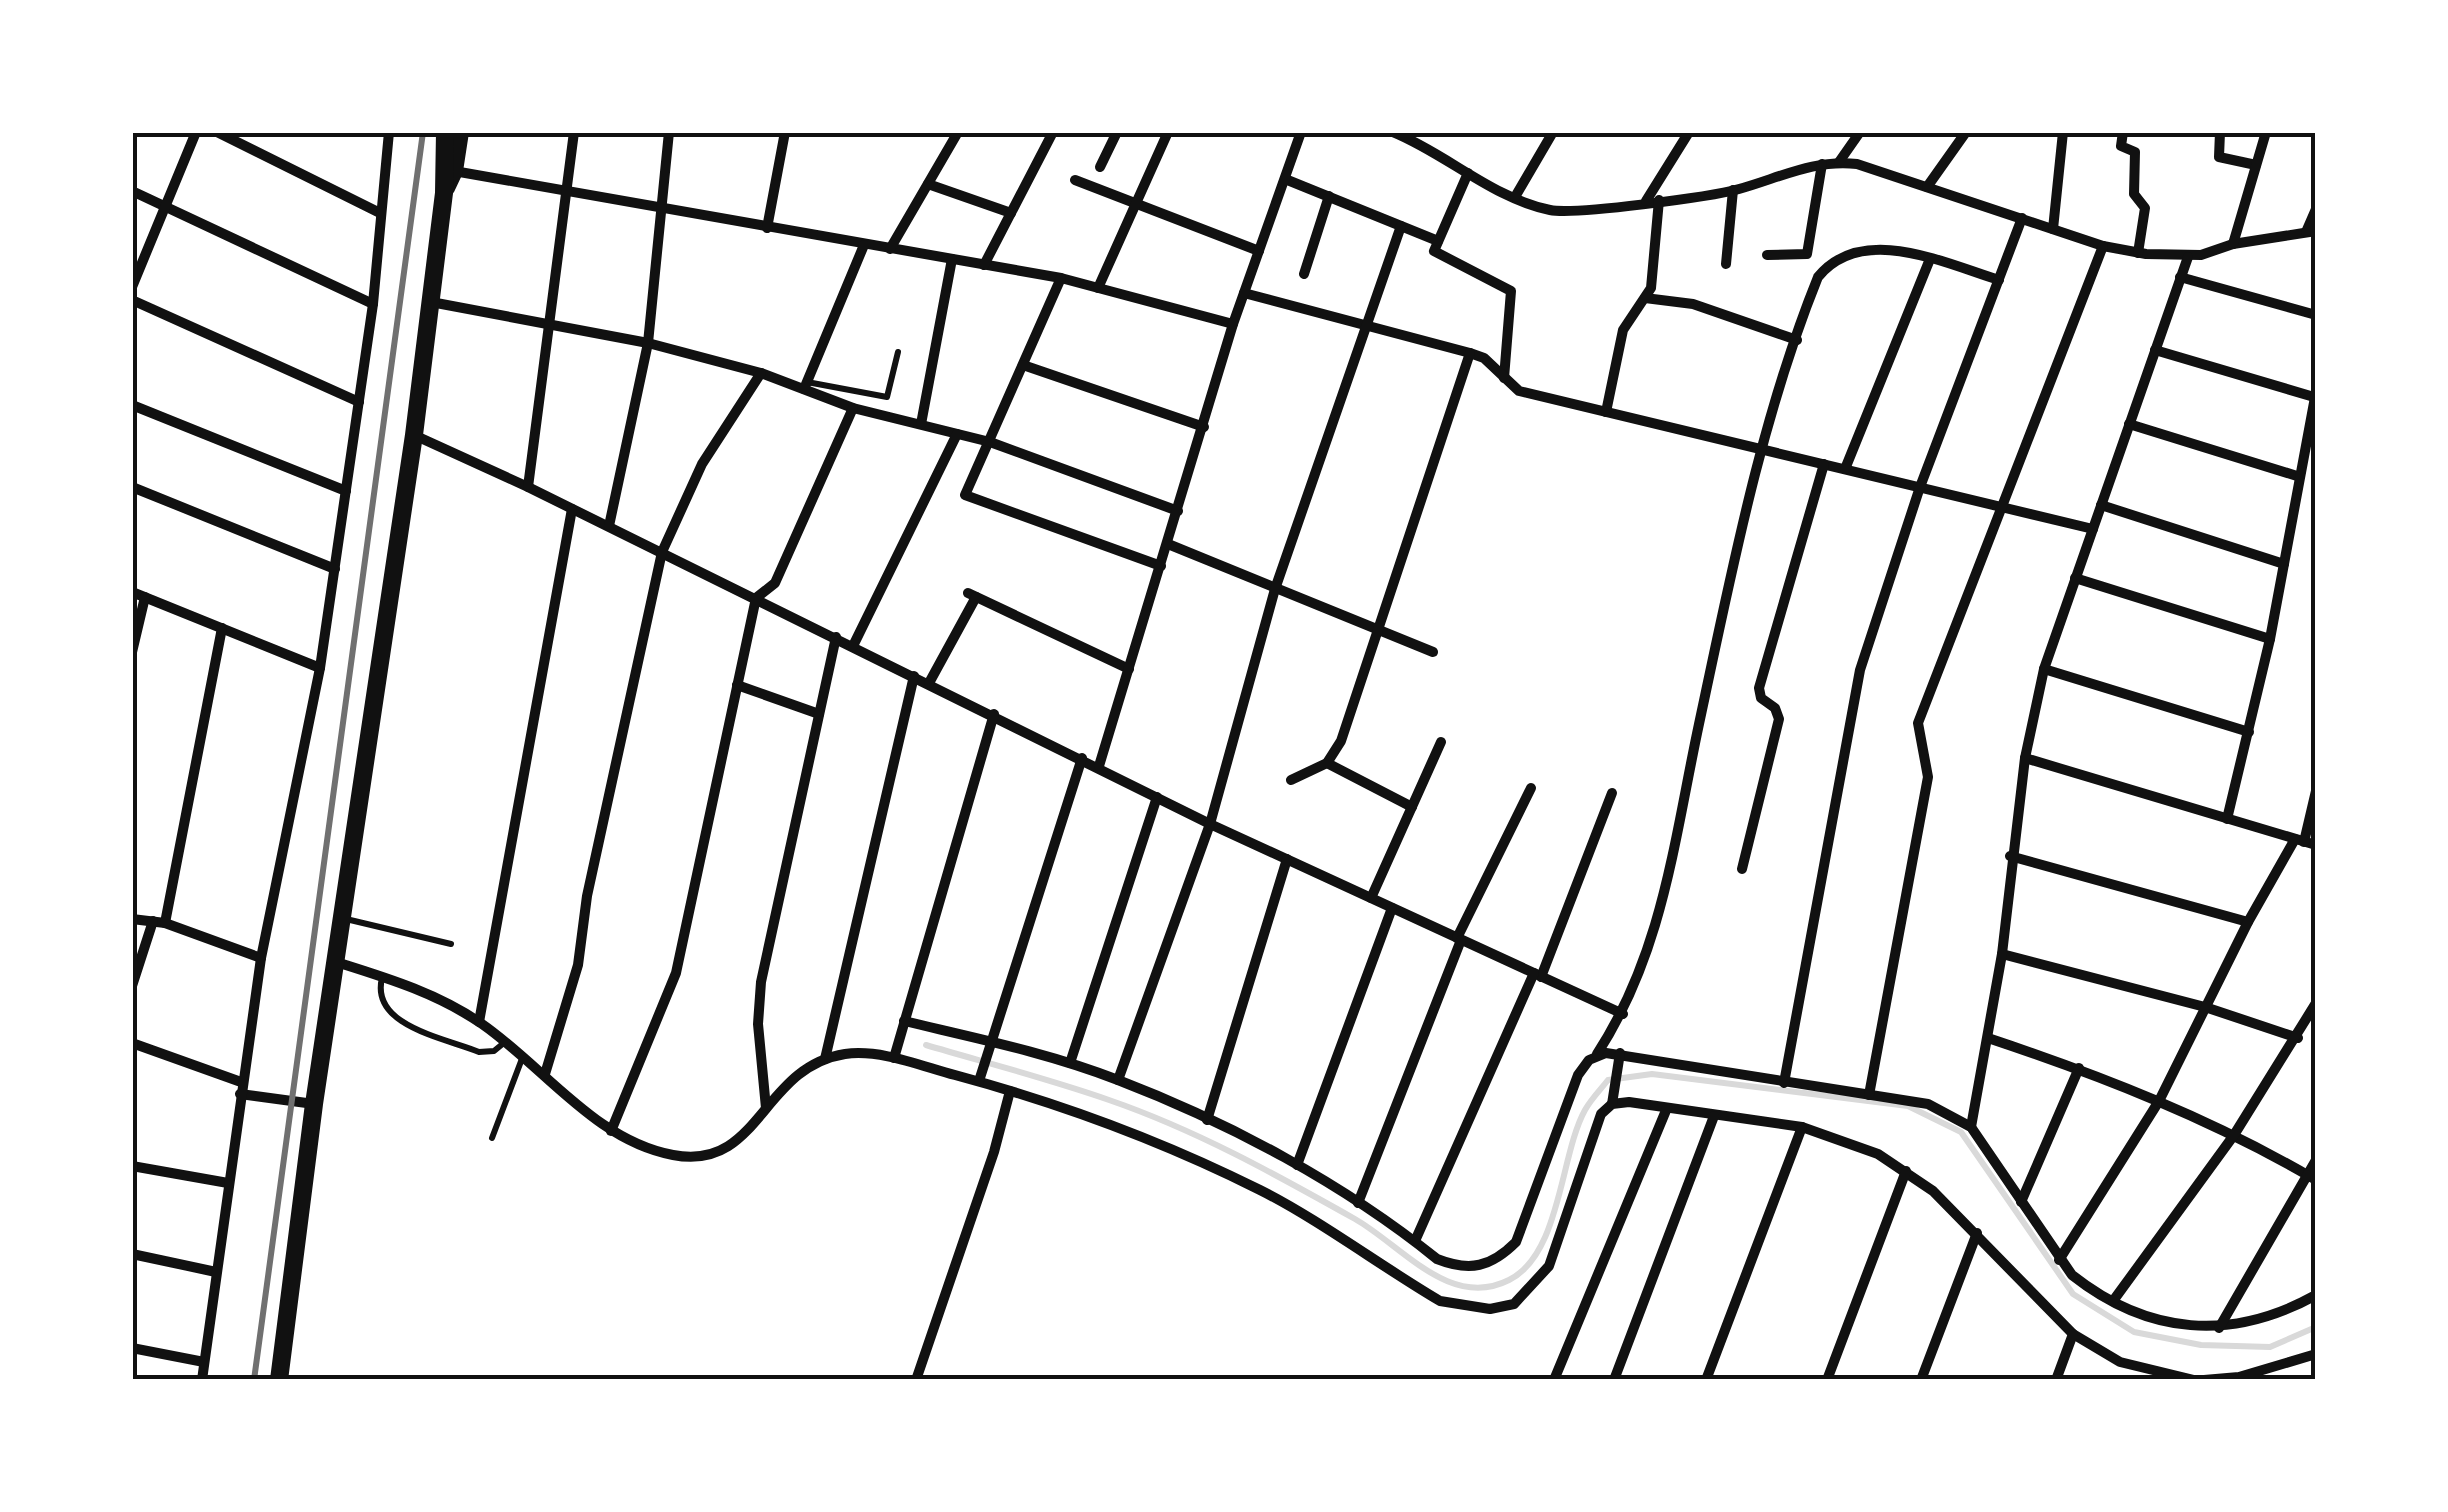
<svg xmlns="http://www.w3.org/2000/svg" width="2448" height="1512" font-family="'PT Sans',sans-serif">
	<rect width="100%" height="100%" fill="#fff"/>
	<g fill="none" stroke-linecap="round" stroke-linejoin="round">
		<!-- stream -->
		<path stroke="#d9d9d9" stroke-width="6" d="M926 1045C987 1063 1049 1079 1109 1100 1196 1130 1275 1174 1355 1219 1401 1245 1450 1310 1509 1280 1561 1254 1560 1155 1585 1110 1591 1099 1601 1089 1608 1080L1652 1074 1908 1106 1961 1132 2073 1294 2134 1332 2201 1345 2270 1347 2316 1327"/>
		<!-- service -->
		<g stroke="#111" stroke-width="6">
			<path d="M807 382 887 397 898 352"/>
			<path d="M346 919 451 944"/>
			<path d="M382 978C370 1026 445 1038 479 1052L494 1051 505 1042"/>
			<path d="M492 1138 523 1056"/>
		</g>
		<!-- minor -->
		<g stroke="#111" stroke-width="10">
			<path d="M217 132 380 213"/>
			<path d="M1393 132C1447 154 1492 198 1550 210 1575 215 1710 197 1739 189 1779 178 1814 159 1857 164L2103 246 2146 254 2201 255 2233 244 2316 231"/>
			<path d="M2123 132 2121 146 2135 152 2134 194 2145 208 2138 253"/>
			<path d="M2220 132 2219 157 2256 165"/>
			<path d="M1839 162 1860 132"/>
			<path d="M1100 167 1117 132"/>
			<path d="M454 171 1061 278 1233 324"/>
			<path d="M1468 173 1434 251 1511 291 1504 378"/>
			<path d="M1285 179 1438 241"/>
			<path d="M1075 180 1259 251"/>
			<path d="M928 184 1011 213"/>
			<path d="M1927 187 1966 132"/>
			<path d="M132 191 373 304"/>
			<path d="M1515 197 1553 132"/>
			<path d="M1646 201 1689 132"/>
			<path d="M767 228 785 132"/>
			<path d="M2053 229 2063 132"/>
			<path d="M2306 232 2316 209"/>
			<path d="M2233 244 2266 132"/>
			<path d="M890 249 958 132"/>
			<path d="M1767 255 1807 254 1822 164"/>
			<path d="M1726 264 1733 190"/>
			<path d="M984 265 1053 132"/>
			<path d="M1304 274 1329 196"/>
			<path d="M2180 277 2316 315"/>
			<path d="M1061 278 965 495 1161 566"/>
			<path d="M132 287 196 132"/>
			<path d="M1098 288 1168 132"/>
			<path d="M1244 293 1470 353 1484 358 1519 391 2093 529"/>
			<path d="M1645 298 1693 304 1797 340"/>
			<path d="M132 300 359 402"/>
			<path d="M431 302 648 343 761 373 853 408 990 442 1178 511"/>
			<path d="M2155 350 2314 397"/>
			<path d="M1023 365 1204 427"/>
			<path d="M804 389 864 245"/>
			<path d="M132 405 346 491"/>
			<path d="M1606 412 1623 330 1651 288 1659 200"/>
			<path d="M921 424 952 259"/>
			<path d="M2129 424 2297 476"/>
			<path d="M414 435 528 487 1210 824 1623 1014"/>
			<path d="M1845 469 1930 259"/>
			<path d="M132 487 335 569"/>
			<path d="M528 487 574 132"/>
			<path d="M2101 505 2284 564"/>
			<path d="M609 526 648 343 669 132"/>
			<path d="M1168 544 1433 652"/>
			<path d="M2075 578 2270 639"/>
			<path d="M132 592 320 668"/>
			<path d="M968 593 1129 669"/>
			<path d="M853 646 957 434"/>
			<path d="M132 652 145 597"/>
			<path d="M2044 669 2249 732"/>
			<path d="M929 683 976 597"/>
			<path d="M737 685 819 714"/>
			<path d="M2025 758 2316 845"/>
			<path d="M1327 763 1412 807"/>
			<path d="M1099 766 1233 324 1301 132"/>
			<path d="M1291 780 1327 763 1341 741 1470 353"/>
			<path d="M2227 819 2270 639 2316 392"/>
			<path d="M2304 842 2316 791"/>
			<path d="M2010 856 2248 922"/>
			<path d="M1742 869 1779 719 1775 708 1761 698 1759 688 1824 464"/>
			<path d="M1371 898 1441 742"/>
			<path d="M132 919 165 923 261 958"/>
			<path d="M165 923 222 628"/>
			<path d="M1457 938 1531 788"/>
			<path d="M2002 954 2205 1007 2298 1038"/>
			<path d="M336 962C387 978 437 993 482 1024 544 1067 596 1141 673 1155 760 1172 761 1067 845 1054 881 1049 921 1066 955 1075 1059 1103 1164 1142 1260 1190 1318 1219 1382 1267 1440 1301L1490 1309 1514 1304 1549 1266 1601 1114 1612 1104 1629 1102 1802 1127 1878 1154 1933 1191 2073 1334 2120 1362 2194 1380"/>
			<path d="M1541 977 1612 793"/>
			<path d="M132 986 153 921"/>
			<path d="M904 1021C975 1038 1049 1053 1118 1080 1230 1123 1344 1184 1437 1259 1470 1272 1491 1267 1516 1242L1578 1075 1589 1060 1606 1053 1928 1104 1971 1127 2072 1275C2148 1335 2231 1342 2316 1295"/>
			<path d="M479 1022 572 509"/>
			<path d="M1988 1038C2102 1076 2212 1119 2316 1180"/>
			<path d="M132 1043 241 1082"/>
			<path d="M1597 1054C1663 952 1674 841 1699 724 1731 575 1761 418 1818 277 1862 223 1944 263 1999 280"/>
			<path d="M894 1058 994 714"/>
			<path d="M825 1059 914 676"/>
			<path d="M1070 1063 1157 797"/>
			<path d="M545 1074 578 965 587 896 662 552 702 464 761 373"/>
			<path d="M1118 1080 1210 824 1275 589 1401 226"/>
			<path d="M979 1081 1082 758"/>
			<path d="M1784 1083 1860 670 1920 487 2022 218"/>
			<path d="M240 1094 314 1104"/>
			<path d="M1869 1095 1928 777 1918 723 2103 246"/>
			<path d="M1612 1104 1620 1053"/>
			<path d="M766 1108 758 1024 761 982 836 637"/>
			<path d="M1207 1120 1287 859"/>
			<path d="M1971 1127 2002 954 2025 758 2044 669 2188 257"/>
			<path d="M611 1131 676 973 756 598 775 583 853 408"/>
			<path d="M1297 1165 1392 908"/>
			<path d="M132 1166 228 1183"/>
			<path d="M2021 1202 2079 1068"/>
			<path d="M1358 1203 1461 940"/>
			<path d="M1415 1241 1534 973"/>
			<path d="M132 1254 216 1272"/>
			<path d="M2059 1260 2159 1101 2248 922 2295 839"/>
			<path d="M2113 1301 2234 1135 2316 1003"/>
			<path d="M2219 1328 2316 1160"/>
			<path d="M132 1348 204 1362"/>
			<path d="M202 1380 261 958 320 668 373 304 389 132"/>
			<path d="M916 1380 994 1152 1010 1091"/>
			<path d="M1554 1380 1667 1108"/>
			<path d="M1614 1380 1714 1116"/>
			<path d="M1706 1380 1802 1127"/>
			<path d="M1827 1380 1906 1171"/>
			<path d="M1921 1380 1977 1233"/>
			<path d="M2056 1380 2073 1334"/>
			<path d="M2204 1380 2239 1377 2316 1354"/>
		</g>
		<!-- secondary -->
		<g stroke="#111" stroke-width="18">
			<path d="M446 188 454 171 460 132"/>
			<path d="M279 1380 314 1104 414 435 444 193 445 132"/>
		</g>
		<!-- rail -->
		<path stroke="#707070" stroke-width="6" d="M254 1380 423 132"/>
	</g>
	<!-- border -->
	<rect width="2448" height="1512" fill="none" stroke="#ffffff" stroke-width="270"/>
	<rect x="135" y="135" width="2178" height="1242" fill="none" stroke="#111" stroke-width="4"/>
</svg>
